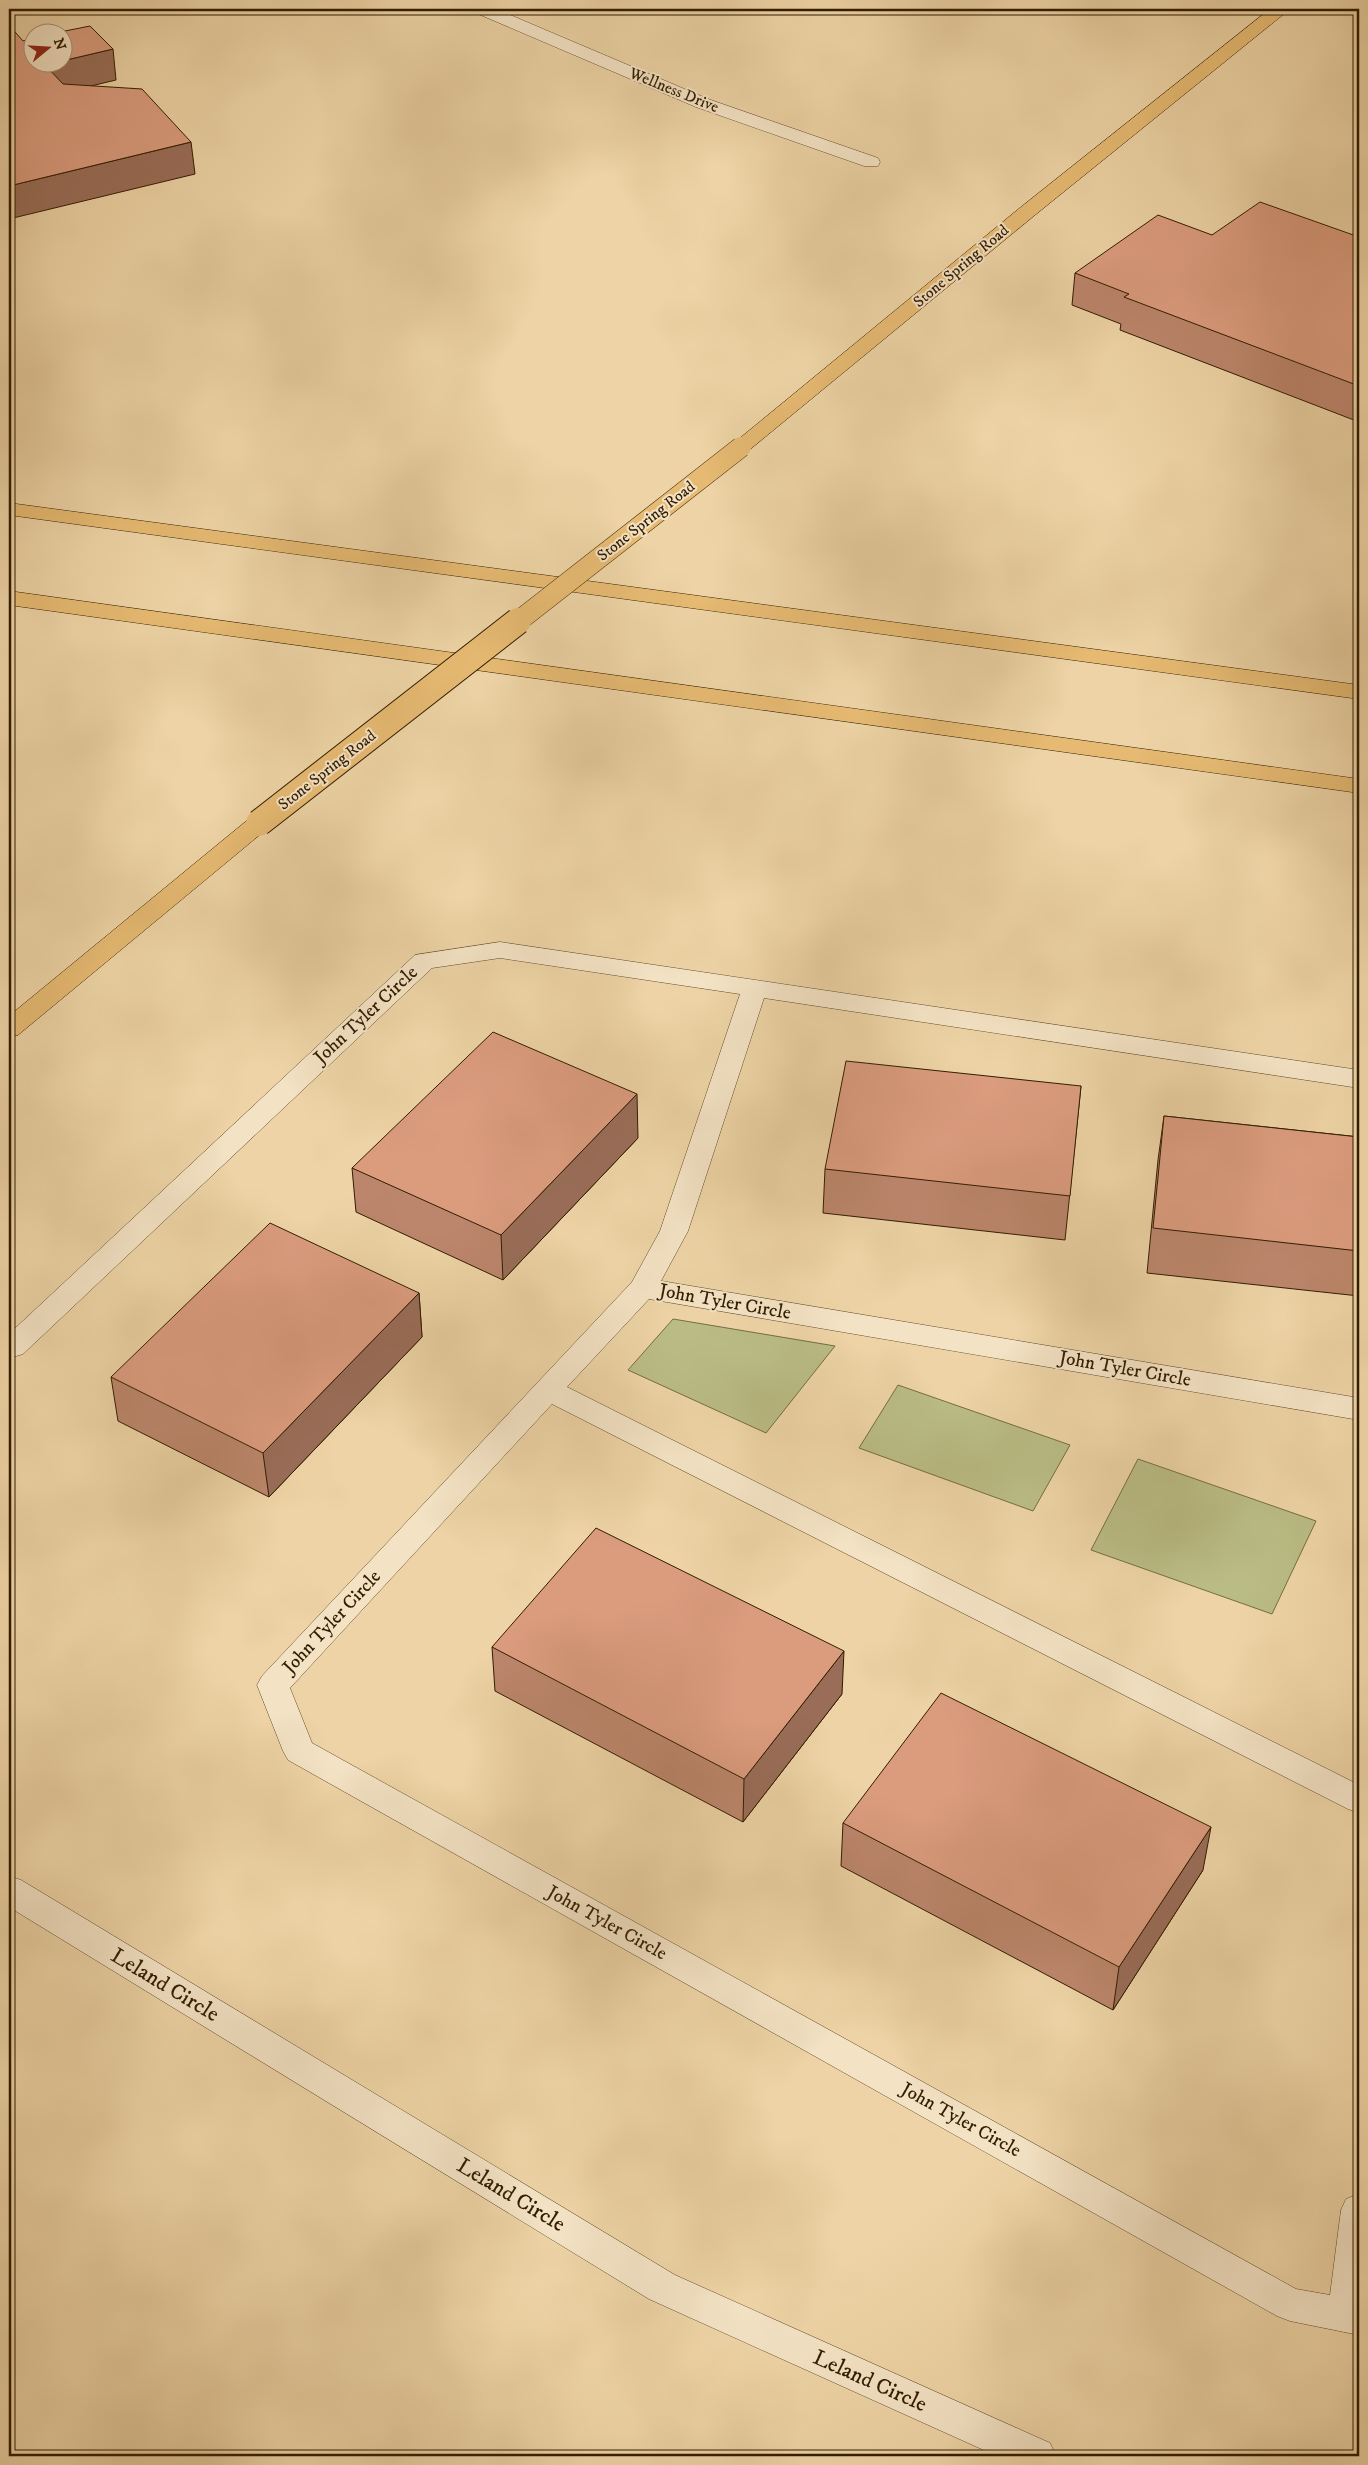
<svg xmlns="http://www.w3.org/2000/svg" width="1368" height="2465" font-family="'IM FELL DW Pica',serif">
	<rect width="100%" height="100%" fill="#edd3a5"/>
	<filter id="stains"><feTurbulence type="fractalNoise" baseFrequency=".004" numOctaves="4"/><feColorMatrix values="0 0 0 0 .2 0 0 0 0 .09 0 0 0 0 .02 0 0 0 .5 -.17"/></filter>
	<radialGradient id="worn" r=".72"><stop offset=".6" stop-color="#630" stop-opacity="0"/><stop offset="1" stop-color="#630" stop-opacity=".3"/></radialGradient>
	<!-- green -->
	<g fill="#babc85" stroke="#766c42">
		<path d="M673 1319 835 1346 766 1433 628 1370Z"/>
		<path d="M898 1385 1070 1445 1033 1511 859 1448Z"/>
		<path d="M1138 1459 1316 1521 1272 1614 1091 1550Z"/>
	</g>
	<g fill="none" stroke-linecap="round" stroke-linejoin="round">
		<defs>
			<path id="lane" d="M500 942 1359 1070V1088L764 998 688 1231 661 1281 1359 1398V1420L649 1299 567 1387 1359 1785V1813L1348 1809 552 1404 290 1688 312 1743 1296 2289 1330 2295 1341 2210 1346 2199 1359 2194V2335L1290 2321 1277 2316 288 1760 283 1751 257 1685 262 1676 632 1282 660 1231 740 994 500 958 432 968 23 1354 13 1357 9 1356V1334L415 955Z"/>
			<g id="street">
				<path d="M473 9H496L708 99 878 158 880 162 878 166H864L696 107 476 13Z"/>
				<path d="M9 1876 21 1880 675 2275 1050 2443 1056 2456H997L649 2299 9 1907Z"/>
			</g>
			<g id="primary">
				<path d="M1270 9H1290L1035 215 748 451 741 453 734 451 730 447 734 443 1021 207Z"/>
				<path d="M259 816 268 818 271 823 268 828 18 1035 9 1037V1016L250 818Z"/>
			</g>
			<g id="highway">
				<path d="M9 503 1359 685V699L9 515Z"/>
				<path d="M9 591 1359 779V793L9 605Z"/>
			</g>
		</defs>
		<!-- lane casing -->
		<use href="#lane" stroke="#614a29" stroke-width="1"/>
		<!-- street casing -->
		<use href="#street" stroke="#614a29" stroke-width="1"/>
		<!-- primary casing -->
		<use href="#primary" stroke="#321c00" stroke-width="1"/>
		<!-- highway casing -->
		<use href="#highway" stroke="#321c00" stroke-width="1"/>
		<!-- lane -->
		<use href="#lane" fill="#f3e2c4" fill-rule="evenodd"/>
		<!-- street -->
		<use href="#street" fill="#f3e2c4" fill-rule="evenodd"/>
		<!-- primary -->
		<use href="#primary" fill="#e6ba72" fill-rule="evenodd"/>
		<!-- highway -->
		<use href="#highway" fill="#e6ba72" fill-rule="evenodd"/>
		<defs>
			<path id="primary-bridge-far1" d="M516 623 741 447"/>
			<path id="primary-bridge" d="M259 823 518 621"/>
		</defs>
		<!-- primary-bridge-far1 casing -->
		<use href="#primary-bridge-far1" stroke="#321c00" stroke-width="21" stroke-linecap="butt"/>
		<!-- primary-bridge casing -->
		<use href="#primary-bridge" stroke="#321c00" stroke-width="28" stroke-linecap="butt"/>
		<!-- primary-bridge-far1 -->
		<use href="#primary-bridge-far1" stroke="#e6ba72" stroke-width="20"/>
		<!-- primary-bridge -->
		<use href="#primary-bridge" stroke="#e6ba72" stroke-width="26"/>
	</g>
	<!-- wall -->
	<g fill="#bc866c" stroke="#321c00">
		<path d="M1212 235 1359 237V422L1120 330 1121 324 1072 305 1075 273Z"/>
		<path d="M1081 1086 1065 1240 823 1213 825 1169Z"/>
		<path d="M1164 1116 1359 1137V1296L1147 1273 1158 1160Z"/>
		<path d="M638 1138 503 1280 356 1212 352 1168Z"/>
		<path d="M419 1293 422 1337 269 1497 118 1421 111 1377Z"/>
		<path d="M492 1647 842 1694 743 1822 495 1691Z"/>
		<path d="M843 1823 1203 1870 1113 2010 841 1866Z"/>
	</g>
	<!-- shaded-wall -->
	<g fill="#996d58" stroke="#321c00">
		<path d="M113 49 116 80 49 96 45 65 55 62H62V61Z"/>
		<path d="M191 142 195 174 9 219V186Z"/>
		<path d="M637 1094 638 1138 503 1280 501 1235Z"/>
		<path d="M419 1293 422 1337 269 1497 263 1453Z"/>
		<path d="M844 1651 842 1694 743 1822 744 1779Z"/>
		<path d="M1211 1827 1203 1870 1113 2010 1119 1967Z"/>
	</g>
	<!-- building -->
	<g fill="#db9c7e" stroke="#321c00">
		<path d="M9 25 23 41 32 39V62H55L45 65 63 84 142 89 191 142 9 186Z"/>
		<path d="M90 26 113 49 62 61V32H60Z"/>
		<path d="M1260 202 1359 237V386L1124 297 1129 294 1075 273 1158 215 1212 235Z"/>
		<path d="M493 1032 637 1094 501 1235 352 1168Z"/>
		<path d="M846 1061 1081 1086 1070 1196 825 1169Z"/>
		<path d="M1164 1116 1359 1137V1251L1153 1228Z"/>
		<path d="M270 1223 419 1293 263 1453 111 1377Z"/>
		<path d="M596 1528 844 1651 744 1779 492 1647Z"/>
		<path d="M941 1693 1211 1827 1119 1967 843 1823Z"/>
	</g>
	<g text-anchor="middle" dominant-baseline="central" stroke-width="4" stroke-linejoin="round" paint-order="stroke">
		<!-- far-street labels -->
		<g font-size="16" fill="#321c00" stroke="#f3e2c4">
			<text transform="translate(674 90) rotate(22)">Wellness Drive</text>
			<text transform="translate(961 266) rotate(-40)">Stone Spring Road</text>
			<text transform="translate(646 521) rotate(-38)">Stone Spring Road</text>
			<text transform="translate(327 770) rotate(-38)">Stone Spring Road</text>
		</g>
		<!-- street labels -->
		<g font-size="19" fill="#321c00" stroke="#f3e2c4">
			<text transform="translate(366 1015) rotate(-43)">John Tyler Circle</text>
			<text transform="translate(725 1302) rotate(10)">John Tyler Circle</text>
			<text transform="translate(1125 1369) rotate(10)">John Tyler Circle</text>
			<text transform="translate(332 1622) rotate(-47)">John Tyler Circle</text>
			<text transform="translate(607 1923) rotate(29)">John Tyler Circle</text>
			<text transform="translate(961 2120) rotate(29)">John Tyler Circle</text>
		</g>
		<!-- near-street labels -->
		<g font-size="22" fill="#321c00" stroke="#f3e2c4">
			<text transform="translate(165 1985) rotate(31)">Leland Circle</text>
			<text transform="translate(511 2195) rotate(31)">Leland Circle</text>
			<text transform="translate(870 2381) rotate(24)">Leland Circle</text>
		</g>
	</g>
	<!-- margin -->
	<rect width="1368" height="2465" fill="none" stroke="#edd3a5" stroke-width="30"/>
	<rect x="10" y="10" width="1348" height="2445" fill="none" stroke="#321c00" stroke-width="2.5"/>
	<rect x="15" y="15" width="1338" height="2435" fill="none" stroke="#321c00"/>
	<!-- north arrow -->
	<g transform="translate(48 48) rotate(72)"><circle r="24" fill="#f3e2c4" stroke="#a69376"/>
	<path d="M0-4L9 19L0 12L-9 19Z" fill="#8f2418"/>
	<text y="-8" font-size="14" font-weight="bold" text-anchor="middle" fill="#321c00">N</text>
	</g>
	<rect width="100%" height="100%" filter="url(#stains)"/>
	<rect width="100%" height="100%" fill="url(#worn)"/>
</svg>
